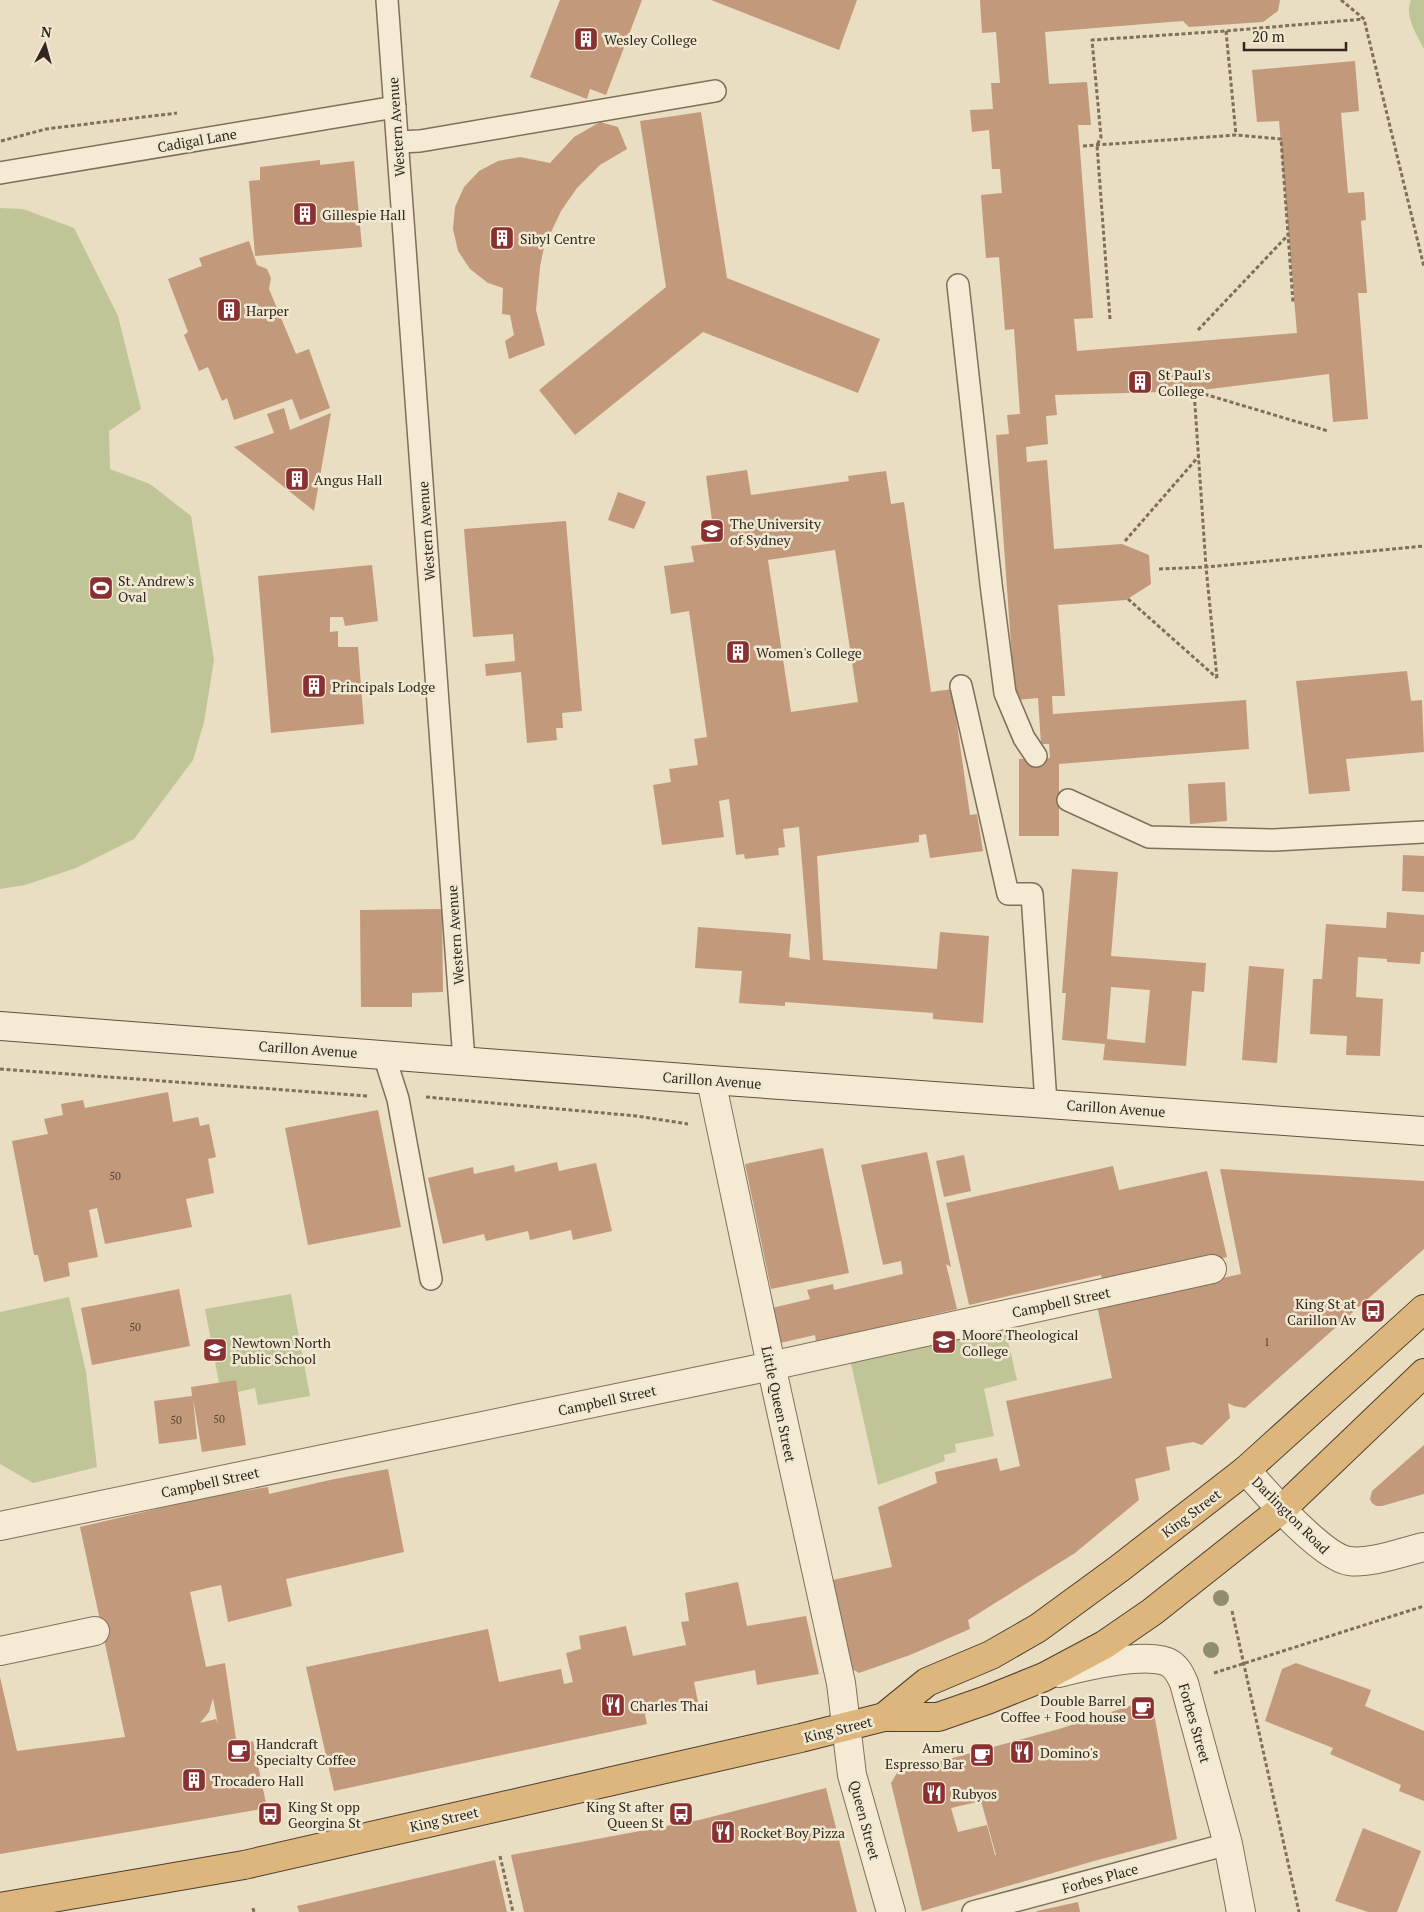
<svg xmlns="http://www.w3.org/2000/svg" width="1424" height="1912" font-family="'PT Serif',serif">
	<rect width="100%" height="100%" fill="#e9ddc2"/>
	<!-- green -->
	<g fill="#c0c597">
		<path d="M1411 0H1424V49C1417 35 1404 16 1411 0Z"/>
		<path d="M0 208 23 209 74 228 118 316 141 409 109 431 110 469 150 484 191 516 214 660 204 722 193 760 134 839 76 868 25 885 0 889Z"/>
		<path d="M291 1294 310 1396 258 1405 255 1388 238 1392 235 1380 219 1383 205 1309Z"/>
		<path d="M69 1297 86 1372 97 1467 33 1483 0 1464V1312Z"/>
		<path d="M1004 1324 1017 1380 984 1389 994 1436 955 1444 956 1452 944 1455 945 1461 878 1485 850 1359Z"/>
	</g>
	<!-- building -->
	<g fill="#c3997c" fill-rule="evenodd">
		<path d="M560 0H642L606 95 590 89 587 99 530 77Z"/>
		<path d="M711 0H857L839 50Z"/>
		<path d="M980 0H1280L1278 11 1263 22 1189 27 1183 21 1045 32 1049 84 1087 82 1091 125H1078L1093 318 1074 319 1077 351 1297 333 1279 121 1257 122 1252 70 1355 61 1359 111 1341 113 1348 193 1364 192 1366 220 1361 221 1367 293H1358L1368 419 1333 422 1329 374 1194 391 1055 395 1057 415 1046 416 1048 444 1026 447 1027 462 1047 460 1054 549 1122 544 1149 555 1151 584 1126 600 1058 605 1065 696H1052L1053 714 1246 700 1249 749 1059 764V836H1019V759L1050 758 1049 744H1041L1038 698 1015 700 996 435 1009 434 1007 415 1020 414 1014 329 1005 330 999 257 986 258 981 195 1002 193 1000 169H992L989 130 972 132 970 110 993 109 991 83H1000L996 32 982 33Z"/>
		<path d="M701 112 727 278 880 339 858 393 703 332 575 435 539 390 666 287 640 121Z"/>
		<path d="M600 122 618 127 627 149 600 165 577 188 561 211 544 247 540 267 536 310 545 345 509 359 505 341 514 335 510 315 502 314 503 288 488 283 470 269 458 251 453 229 455 207 464 187 479 171 498 161 520 157 550 163 574 137Z"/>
		<path d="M320 160V165L354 161 362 247 255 256 249 181 260 180V167Z"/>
		<path d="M249 241 257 265 267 269 271 278 269 289 296 354 309 349 330 408 300 420 292 399 234 420 227 398 222 401 208 367 199 371 184 335 188 332 168 279 202 266 199 258Z"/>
		<path d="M284 408 290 430 331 413 314 511 234 447 274 433 267 414Z"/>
		<path d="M747 470 751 495 849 481 848 476 886 471 891 504 904 502 931 692 952 689 970 815 977 814 983 851 930 858 926 834 919 835V842L817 856 823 960 937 969 940 932 989 936 983 1023 933 1019V1013L785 1002V1006L739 1003 742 971 695 968 698 927 791 934 789 957 810 960 799 827 783 829 785 847 778 848 779 855 745 859 744 854 736 855 729 799 719 801 724 837 662 845 653 785 671 782 669 769 698 765 694 739 707 737 689 611 671 614 664 566 694 562 691 546 715 543 706 476ZM835 550 858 702 791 712 768 560Z"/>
		<path d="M618 492 646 502 634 529 608 520Z"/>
		<path d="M566 521 582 711 562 713 563 728H556L557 740 527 743 521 672 486 676 485 664 515 661 513 634 473 637 464 529Z"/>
		<path d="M372 565 378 621 345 626 343 617H330V632L338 631V647H358L364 724 271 733 258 576Z"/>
		<path d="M1407 671 1411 701 1422 700 1424 752 1346 759 1350 791 1309 794 1296 681Z"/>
		<path d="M1225 782 1227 821 1190 824 1188 784Z"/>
		<path d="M1403 855 1424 856V892L1402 891Z"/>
		<path d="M1072 869 1118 872 1111 956 1206 963 1204 992 1192 991 1186 1066 1103 1060 1105 1044 1062 1040 1066 993H1062ZM1111 987 1150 990 1145 1043 1107 1039Z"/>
		<path d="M442 909 443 992 412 993V1007H361L360 910Z"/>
		<path d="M1387 912 1424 915V952H1421L1420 964 1387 962V959L1358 957 1356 997 1383 999 1380 1056 1346 1055 1347 1036 1310 1034 1313 979H1322L1326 924 1386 928Z"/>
		<path d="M1249 966 1284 969 1277 1063 1242 1060Z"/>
		<path d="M168 1092 173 1122 198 1117 200 1126 209 1124 216 1157 208 1159 214 1193 186 1199 192 1227 105 1244 97 1208 89 1210 98 1257 68 1263 70 1276 44 1282 38 1255H34L12 1141 48 1134 44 1119 63 1115 61 1104 83 1100 85 1108Z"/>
		<path d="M378 1110 401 1227 308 1245 285 1128Z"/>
		<path d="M823 1148 849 1273 771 1289 745 1164Z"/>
		<path d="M927 1152 951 1267 946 1264 957 1309 816 1342 815 1335 780 1343 772 1308 810 1299 807 1290 833 1284 834 1290 903 1274 901 1261 883 1265 861 1165Z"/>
		<path d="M964 1155 971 1191 944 1197 936 1161Z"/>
		<path d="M557 1162 559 1171 596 1163 612 1231 573 1240 571 1230 530 1240 528 1231 486 1241 484 1234 443 1244 428 1178 473 1167 474 1174 514 1165 515 1172Z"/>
		<path d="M1113 1166 1119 1190 1207 1171 1227 1257 1103 1284 1101 1275 969 1305 946 1203Z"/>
		<path d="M1220 1169 1424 1181V1249L1245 1408 1234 1406 1228 1403 1230 1418 1202 1445 1193 1442 1166 1447 1170 1470 1135 1479 1139 1500 1075 1553 968 1620 970 1629 910 1655 859 1673 852 1669 833 1580 892 1567 878 1507 937 1483 935 1472 997 1458 1000 1471 1020 1466 1006 1401 1112 1378 1097 1305 1241 1274Z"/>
		<path d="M179 1289 190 1346 92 1365 81 1308Z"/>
		<path d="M236 1380 246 1445 202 1452 193 1398 197 1439 159 1444 154 1401 192 1396 191 1387Z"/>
		<path d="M1424 1445V1494L1382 1506H1376L1372 1503 1370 1499 1372 1491Z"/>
		<path d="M388 1469 404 1552 286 1579 292 1606 228 1622 221 1585 190 1592 206 1667 225 1663 237 1746 253 1741 267 1808 0 1854V1677L17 1751 125 1737 80 1527 203 1498 268 1487 269 1494 330 1480ZM213 1698 218 1725 216 1719 200 1723 209 1712Z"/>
		<path d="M738 1582 747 1626 806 1616 819 1674 757 1685 755 1670 694 1682 698 1702 645 1714 647 1724 334 1791 306 1667 488 1629 499 1682 561 1669 564 1684 573 1682 566 1653 581 1649 579 1636 626 1626 633 1656 686 1645 681 1622 689 1621 685 1593Z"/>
		<path d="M1296 1663 1371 1690 1365 1706 1424 1731V1801L1399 1791 1401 1785 1330 1754 1333 1748 1265 1721 1282 1669Z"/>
		<path d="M1142 1702 1153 1708 1177 1839 1094 1861 922 1911 891 1783 897 1773 1059 1729ZM981 1801 996 1855H995L987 1825 958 1832 951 1808Z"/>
		<path d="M826 1788 857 1912H524L511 1855 699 1820Z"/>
		<path d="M1363 1828 1421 1851 1397 1912H1368L1335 1901Z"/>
		<path d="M495 1860 507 1912H299L297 1906Z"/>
		<path d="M1078 1902 1080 1912H1037V1911Z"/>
	</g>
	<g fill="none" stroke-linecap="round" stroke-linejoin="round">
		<defs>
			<g id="service">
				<path d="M387 0 464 1061"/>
				<path d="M398 142 420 141 715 91"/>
				<path d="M0 173 395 107"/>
				<path d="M958 285 991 584 1005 693 1024 738 1036 756"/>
				<path d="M961 686 1008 894H1032L1046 1103"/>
				<path d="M1068 800 1149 837 1274 840 1424 832"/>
				<path d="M384 1055 398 1099 431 1279"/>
				<path d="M973 1912 1228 1844"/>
			</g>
			<g id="minor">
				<path d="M711 1080 771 1365 841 1683 852 1775 891 1912"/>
				<path d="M1246 1470C1264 1491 1323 1558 1349 1561 1371 1564 1402 1552 1424 1547"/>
				<path d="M0 1526 757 1369 1212 1269"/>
				<path d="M0 1651 95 1631"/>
				<path d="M1059 1673C1082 1667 1152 1650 1171 1664 1178 1669 1181 1676 1184 1683L1228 1844 1241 1912"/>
			</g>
			<path id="secondary" d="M0 1026 711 1080 1424 1131"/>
			<g id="trunk">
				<path d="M884 1717H938L987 1700 1044 1677 1104 1645 1152 1612 1282 1509 1424 1373"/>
				<path d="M0 1907 244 1865 801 1738 884 1717 927 1682 991 1655 1038 1628 1120 1568 1246 1470 1424 1309"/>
			</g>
		</defs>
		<!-- service casing -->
		<use href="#service" stroke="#806f5b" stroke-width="24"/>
		<!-- minor casing -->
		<use href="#minor" stroke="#806f5b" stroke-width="30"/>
		<!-- secondary casing -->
		<use href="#secondary" stroke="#62503e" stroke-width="30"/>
		<!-- trunk casing -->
		<use href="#trunk" stroke="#4f3e2f" stroke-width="30"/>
		<!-- path -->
		<g stroke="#806f5b" stroke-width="3" stroke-dasharray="4 2.5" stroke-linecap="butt">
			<path d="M1341 0 1364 19 1424 267"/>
			<path d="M1226 31 1236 135"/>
			<path d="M1 141 46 129 177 113"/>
			<path d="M1083 146 1236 135 1281 139 1293 302"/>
			<path d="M1110 319 1097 145 1101 137 1092 40 1226 31 1364 19"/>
			<path d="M1198 330 1288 235"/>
			<path d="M1125 541 1199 456"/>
			<path d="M1159 569 1206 567 1424 546"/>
			<path d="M1128 599 1217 678"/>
			<path d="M1217 678 1206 567 1194 391 1328 431"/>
			<path d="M0 1069 367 1096"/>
			<path d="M426 1097 637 1116 688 1124"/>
			<path d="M1232 1611 1299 1912"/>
			<path d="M1214 1673 1424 1606"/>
			<path d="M500 1856 513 1912"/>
			<path d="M253 1908 254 1912"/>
		</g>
		<!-- service -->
		<use href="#service" stroke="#f5ebd4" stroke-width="21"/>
		<!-- minor -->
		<use href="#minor" stroke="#f5ebd4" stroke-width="28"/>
		<!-- secondary -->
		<use href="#secondary" stroke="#f5ebd4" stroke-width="28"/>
		<!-- trunk -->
		<use href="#trunk" stroke="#dcb67c" stroke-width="28"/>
	</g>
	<!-- trees -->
	<g fill="#8e8d6c">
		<circle cx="1221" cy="1598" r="8"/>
		<circle cx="1211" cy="1650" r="8"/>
	</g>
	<!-- icons -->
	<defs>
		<symbol id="building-square" viewBox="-11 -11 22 22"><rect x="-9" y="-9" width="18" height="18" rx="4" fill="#893132" stroke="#f1e8d1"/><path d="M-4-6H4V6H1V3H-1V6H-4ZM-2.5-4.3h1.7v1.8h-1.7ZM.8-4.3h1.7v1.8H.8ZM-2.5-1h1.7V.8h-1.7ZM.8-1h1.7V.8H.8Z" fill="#fff"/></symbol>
		<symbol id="university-square" viewBox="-11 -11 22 22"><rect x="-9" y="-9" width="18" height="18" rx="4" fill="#893132" stroke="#f1e8d1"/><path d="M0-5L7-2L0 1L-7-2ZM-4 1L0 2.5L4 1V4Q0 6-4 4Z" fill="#fff"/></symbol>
		<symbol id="stadium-square" viewBox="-11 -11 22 22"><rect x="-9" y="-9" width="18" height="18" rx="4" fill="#893132" stroke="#f1e8d1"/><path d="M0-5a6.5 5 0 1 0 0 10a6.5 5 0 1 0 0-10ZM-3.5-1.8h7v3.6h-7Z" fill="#fff"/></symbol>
		<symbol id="bus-square" viewBox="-11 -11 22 22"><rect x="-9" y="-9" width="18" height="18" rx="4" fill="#893132" stroke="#f1e8d1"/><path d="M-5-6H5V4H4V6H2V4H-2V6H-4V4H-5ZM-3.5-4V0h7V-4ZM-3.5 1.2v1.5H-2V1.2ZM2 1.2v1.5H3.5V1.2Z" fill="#fff"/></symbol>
		<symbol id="school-square" viewBox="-11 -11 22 22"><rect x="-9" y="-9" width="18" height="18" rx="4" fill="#893132" stroke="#f1e8d1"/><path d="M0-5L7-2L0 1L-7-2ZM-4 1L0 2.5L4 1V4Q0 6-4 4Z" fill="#fff"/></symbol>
		<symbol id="restaurant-square" viewBox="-11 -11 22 22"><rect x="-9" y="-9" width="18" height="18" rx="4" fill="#893132" stroke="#f1e8d1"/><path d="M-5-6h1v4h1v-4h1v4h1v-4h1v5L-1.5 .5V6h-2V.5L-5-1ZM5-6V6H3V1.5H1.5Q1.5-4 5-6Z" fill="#fff"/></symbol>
		<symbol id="cafe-square" viewBox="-11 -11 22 22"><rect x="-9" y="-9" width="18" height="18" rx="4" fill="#893132" stroke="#f1e8d1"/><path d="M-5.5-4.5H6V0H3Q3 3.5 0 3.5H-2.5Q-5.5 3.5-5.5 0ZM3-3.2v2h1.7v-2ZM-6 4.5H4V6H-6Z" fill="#fff"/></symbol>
	</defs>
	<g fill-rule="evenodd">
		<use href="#building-square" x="572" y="25" width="28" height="28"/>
		<use href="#building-square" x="291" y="200" width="28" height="28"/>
		<use href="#building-square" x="488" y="224" width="28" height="28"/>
		<use href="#building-square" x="215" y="296" width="28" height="28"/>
		<use href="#building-square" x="1126" y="368" width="28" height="28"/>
		<use href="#building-square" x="283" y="465" width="28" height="28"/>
		<use href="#university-square" x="698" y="517" width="28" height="28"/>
		<use href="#stadium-square" x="87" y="574" width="28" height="28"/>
		<use href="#building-square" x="724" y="638" width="28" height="28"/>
		<use href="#building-square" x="300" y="672" width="28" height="28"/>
		<use href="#bus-square" x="1359" y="1297" width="28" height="28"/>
		<use href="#university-square" x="930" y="1328" width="28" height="28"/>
		<use href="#school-square" x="201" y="1336" width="28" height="28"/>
		<use href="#restaurant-square" x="599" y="1691" width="28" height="28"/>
		<use href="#cafe-square" x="1129" y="1694" width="28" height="28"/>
		<use href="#cafe-square" x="225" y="1737" width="28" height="28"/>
		<use href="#restaurant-square" x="1008" y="1738" width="28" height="28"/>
		<use href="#cafe-square" x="968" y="1741" width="28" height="28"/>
		<use href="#building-square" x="180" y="1766" width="28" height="28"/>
		<use href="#restaurant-square" x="920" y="1779" width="28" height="28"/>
		<use href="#bus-square" x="256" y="1800" width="28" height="28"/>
		<use href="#bus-square" x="667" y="1800" width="28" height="28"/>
		<use href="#restaurant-square" x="709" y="1818" width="28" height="28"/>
	</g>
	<g text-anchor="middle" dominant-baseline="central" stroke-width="5" stroke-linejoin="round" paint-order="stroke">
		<!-- number labels -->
		<g font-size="11" fill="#564436">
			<text x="115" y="1176">50</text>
			<text x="135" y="1327">50</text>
			<text x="1267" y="1342">1</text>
			<text x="219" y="1419">50</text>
			<text x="176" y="1420">50</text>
		</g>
		<!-- poi labels -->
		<g font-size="14" fill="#32271e" stroke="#f1e8d1" text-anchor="start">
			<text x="604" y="39">Wesley College</text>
			<text x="322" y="214">Gillespie Hall</text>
			<text x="520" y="238">Sibyl Centre</text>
			<text x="246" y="310">Harper</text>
			<text x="1158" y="374">St Paul's<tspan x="1158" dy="16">College</tspan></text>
			<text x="314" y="479">Angus Hall</text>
			<text x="730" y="523">The University<tspan x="730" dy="16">of Sydney</tspan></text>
			<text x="118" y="580">St. Andrew's<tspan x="118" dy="16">Oval</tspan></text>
			<text x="756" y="652">Women's College</text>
			<text x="332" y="686">Principals Lodge</text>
			<text x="1356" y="1303" text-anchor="end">King St at<tspan x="1356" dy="16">Carillon Av</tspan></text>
			<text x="962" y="1334">Moore Theological<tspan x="962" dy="16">College</tspan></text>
			<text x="232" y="1342">Newtown North<tspan x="232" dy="16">Public School</tspan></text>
			<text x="1126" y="1700" text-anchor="end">Double Barrel<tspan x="1126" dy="16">Coffee + Food house</tspan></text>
			<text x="630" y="1705">Charles Thai</text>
			<text x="256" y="1743">Handcraft<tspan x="256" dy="16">Specialty Coffee</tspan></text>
			<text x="964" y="1747" text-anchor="end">Ameru<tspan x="964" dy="16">Espresso Bar</tspan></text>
			<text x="1040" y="1752">Domino's</text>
			<text x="212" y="1780">Trocadero Hall</text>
			<text x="952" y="1793">Rubyos</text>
			<text x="288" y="1806">King St opp<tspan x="288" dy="16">Georgina St</tspan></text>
			<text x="664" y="1806" text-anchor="end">King St after<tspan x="664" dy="16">Queen St</tspan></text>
			<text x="740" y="1832">Rocket Boy Pizza</text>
		</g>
		<!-- street labels -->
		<g font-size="14" fill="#32271e" stroke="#f1e8d1">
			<text transform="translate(396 127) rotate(-94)">Western Avenue</text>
			<text transform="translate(197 140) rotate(-10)">Cadigal Lane</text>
			<text transform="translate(426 531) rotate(-94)">Western Avenue</text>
			<text transform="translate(455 935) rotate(-94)">Western Avenue</text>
			<text transform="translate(308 1049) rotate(4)">Carillon Avenue</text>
			<text transform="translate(712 1080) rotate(4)">Carillon Avenue</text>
			<text transform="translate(1116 1108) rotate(4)">Carillon Avenue</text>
			<text transform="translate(1061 1302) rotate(-12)">Campbell Street</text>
			<text transform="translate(607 1400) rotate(-12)">Campbell Street</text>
			<text transform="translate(779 1404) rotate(78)">Little Queen Street</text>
			<text transform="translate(210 1482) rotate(-12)">Campbell Street</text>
			<text transform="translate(1191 1513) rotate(-37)">King Street</text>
			<text transform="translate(1291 1515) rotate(45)">Darlington Road</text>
			<text transform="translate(1195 1723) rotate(74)">Forbes Street</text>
			<text transform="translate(838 1729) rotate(-14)">King Street</text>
			<text transform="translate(444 1819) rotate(-13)">King Street</text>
			<text transform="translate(865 1820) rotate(75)">Queen Street</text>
			<text transform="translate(1100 1878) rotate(-15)">Forbes Place</text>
		</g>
	</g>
	<!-- north arrow -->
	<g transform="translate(45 45) rotate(6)" stroke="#f1e8d1" stroke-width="4" paint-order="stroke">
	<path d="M0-4L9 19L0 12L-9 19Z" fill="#32271e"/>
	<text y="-8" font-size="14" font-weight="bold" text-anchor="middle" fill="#32271e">N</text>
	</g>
	<!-- scale -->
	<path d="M1244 42v8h102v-8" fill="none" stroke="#32271e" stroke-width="2.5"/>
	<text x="1252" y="42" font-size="15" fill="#32271e" stroke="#f1e8d1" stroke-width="4" paint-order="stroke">20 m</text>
</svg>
